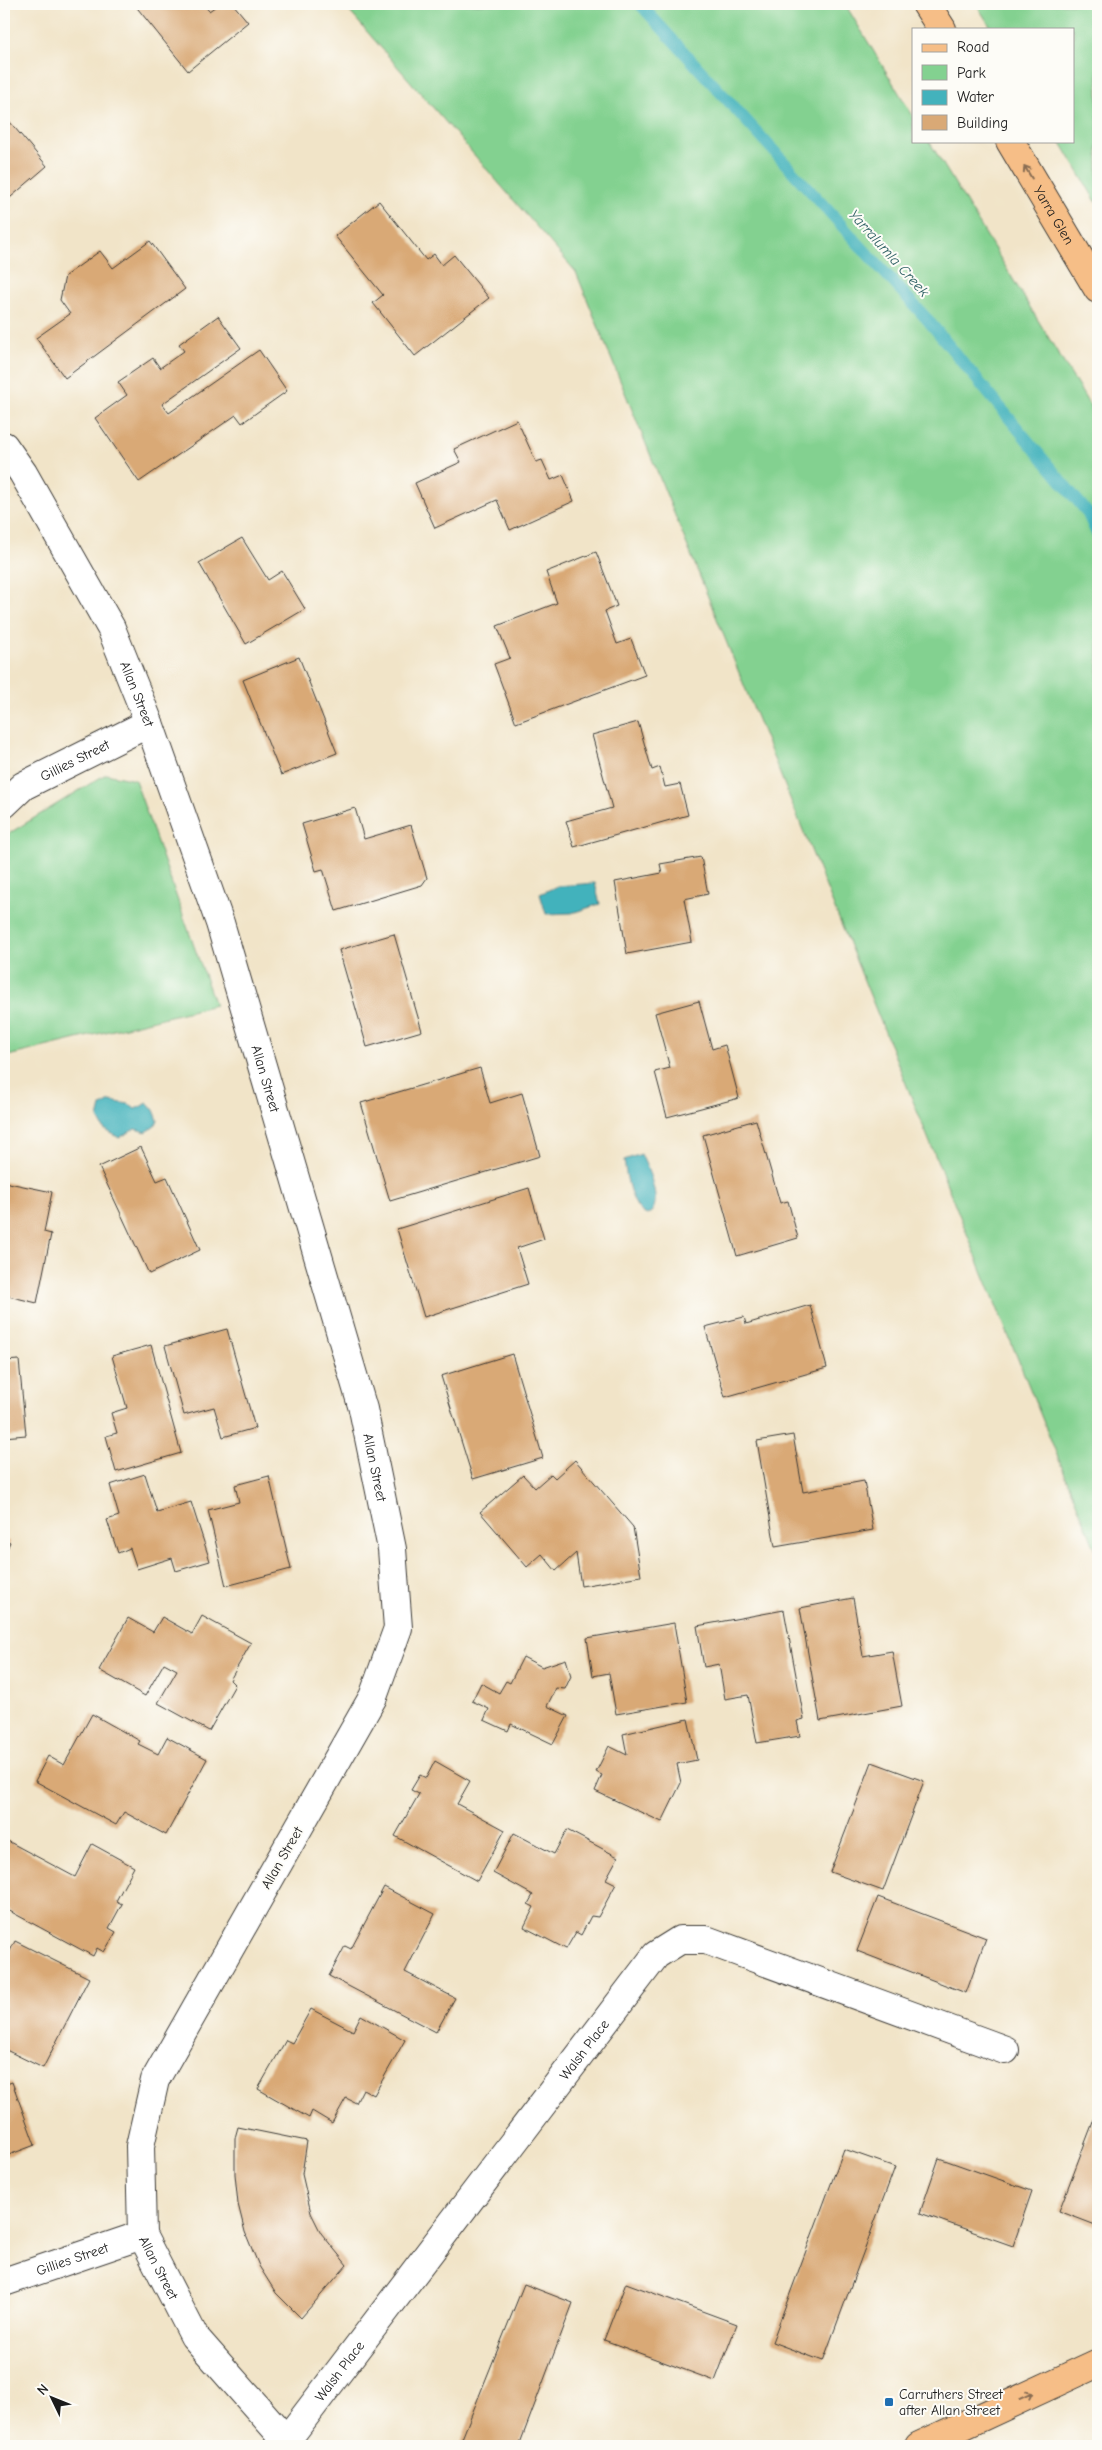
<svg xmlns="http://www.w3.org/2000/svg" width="1102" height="2450" font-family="'Comic Neue',sans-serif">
	<rect width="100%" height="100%" fill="#fdfcf7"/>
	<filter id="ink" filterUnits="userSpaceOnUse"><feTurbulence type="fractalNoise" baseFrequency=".02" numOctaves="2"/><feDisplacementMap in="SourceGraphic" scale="10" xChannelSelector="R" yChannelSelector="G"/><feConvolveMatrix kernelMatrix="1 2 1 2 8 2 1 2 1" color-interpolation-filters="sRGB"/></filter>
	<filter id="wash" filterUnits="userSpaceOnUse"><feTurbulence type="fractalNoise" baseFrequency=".0096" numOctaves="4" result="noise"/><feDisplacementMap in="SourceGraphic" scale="20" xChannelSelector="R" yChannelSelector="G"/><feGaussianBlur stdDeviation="1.12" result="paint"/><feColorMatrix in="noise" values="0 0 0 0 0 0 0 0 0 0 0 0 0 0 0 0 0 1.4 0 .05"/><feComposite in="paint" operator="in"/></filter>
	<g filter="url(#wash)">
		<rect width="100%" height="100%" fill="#f1e4c8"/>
		<!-- green -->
		<g fill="#83d190" stroke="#507656">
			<path d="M343 4H845L913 116V141H929L1098 419V1556L576 272Z"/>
			<path d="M976 4H1098V205L1060 141H1073V29H992Z"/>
			<path d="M106 774 135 780 215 1005 4 1057V852L8 834Z"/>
		</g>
		<!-- water -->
		<g fill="#43b2bc" stroke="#30676c">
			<path d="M595 883 600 904 572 913 546 914 540 894 557 886Z"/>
			<path d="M110 1101 129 1104 135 1109 148 1103 154 1110 158 1120 155 1126 146 1132 135 1129 119 1138 104 1129 98 1118 101 1106Z"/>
			<path d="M641 1154C647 1167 666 1207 647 1215 631 1210 626 1175 624 1160Z"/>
		</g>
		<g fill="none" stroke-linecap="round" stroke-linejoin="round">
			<!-- stream -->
			<path stroke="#43b2bc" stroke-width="12" d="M640 4 926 318 1087 512 1098 536"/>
		</g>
		<g id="blocks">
			<!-- building -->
			<g fill="#d9a976">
				<path d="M134 4H203L209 11 219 4H233L248 22 188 71Z"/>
				<path d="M4 115 47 166 4 203Z"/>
				<path d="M379 201 426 260 434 254 442 265 454 255 489 298 415 356 373 303 383 295 335 236Z"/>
				<path d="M150 241 185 289 65 378 36 338 70 314 60 300 65 276 100 251 113 268Z"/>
				<path d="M218 316 241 348 162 404 169 413 259 350 287 391 242 423 236 415 139 482 95 418 127 395 118 382 153 358 160 368 184 351 179 344Z"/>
				<path d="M517 420 536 462 542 460 551 480 563 475 574 501 510 530 497 500 435 528 415 483 461 462 454 449Z"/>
				<path d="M242 538 268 580 282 571 305 609 246 644 199 563Z"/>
				<path d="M596 552 617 606 605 611 617 644 631 639 645 675 516 723 494 664 510 658 497 626 557 603 546 572Z"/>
				<path d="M299 657 337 753 281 775 243 680Z"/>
				<path d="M638 722 652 770 660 767 665 787 680 784 688 815 574 847 566 821 612 808 592 735Z"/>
				<path d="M355 808 364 839 411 825 427 878 422 885 336 911 323 869 316 871 302 824Z"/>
				<path d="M701 857 708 894 684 899 692 942 627 954 615 882 662 873 660 864Z"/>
				<path d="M394 934 422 1031 367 1047 339 950Z"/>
				<path d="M699 1001 712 1049 725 1045 739 1098 667 1117 655 1072 670 1068 655 1013Z"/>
				<path d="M480 1068 490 1103 522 1093 540 1156 390 1201 361 1103Z"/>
				<path d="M756 1120 780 1203 788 1201 798 1238 737 1256 703 1135Z"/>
				<path d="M141 1147 157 1181 167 1177 200 1250 149 1274 99 1167Z"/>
				<path d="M4 1182 52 1192 44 1232 51 1234 37 1303 4 1295Z"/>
				<path d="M529 1188 544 1239 517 1248 528 1284 424 1317 397 1229Z"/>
				<path d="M810 1305 827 1368 725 1397 705 1327 744 1317 746 1324Z"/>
				<path d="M227 1329 255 1428 223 1437 214 1407 184 1415 165 1346Z"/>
				<path d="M151 1345 181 1453 116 1472 106 1436 117 1433 111 1413 127 1408 112 1356Z"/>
				<path d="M512 1354 543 1458 473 1479 441 1376Z"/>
				<path d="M19 1360 26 1435 4 1437V1361Z"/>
				<path d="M793 1435 803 1492 864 1481 873 1530 775 1547 757 1441Z"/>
				<path d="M575 1460 633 1527 641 1576 581 1586 576 1553 556 1571 542 1554 527 1567 480 1512 523 1475 535 1488 551 1474 555 1478Z"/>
				<path d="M145 1474 157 1512 191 1502 210 1561 176 1571 172 1558 137 1569 130 1548 118 1553 107 1520 119 1516 110 1485Z"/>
				<path d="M269 1476 291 1569 226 1586 208 1510 239 1502 235 1485Z"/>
				<path d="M4 1539 10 1542 4 1556Z"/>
				<path d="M853 1598 863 1656 892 1651 902 1706 820 1721 800 1608Z"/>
				<path d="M784 1610 804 1719 797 1721 800 1736 757 1743 748 1695 725 1699 719 1664 704 1667 697 1626Z"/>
				<path d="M202 1616 251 1643 230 1680 235 1685 209 1731 158 1703 177 1670 164 1663 145 1696 99 1670 128 1618 153 1632 162 1617 192 1634Z"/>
				<path d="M674 1623 687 1702 616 1714 609 1673 593 1676 587 1638Z"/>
				<path d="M523 1657 542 1667 566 1659 571 1676 565 1689 556 1688 547 1706 568 1716 553 1744 511 1724 508 1731 484 1720 489 1709 472 1701 481 1683 499 1693 506 1681 510 1683Z"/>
				<path d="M92 1714 140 1741 138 1744 158 1754 167 1737 207 1759 166 1835 124 1812 116 1825 35 1781 48 1756 64 1765Z"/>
				<path d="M688 1719 697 1760 677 1764 681 1783 662 1822 595 1791 602 1775 596 1772 609 1746 627 1755 623 1734Z"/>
				<path d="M435 1761 470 1781 457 1804 505 1830 477 1881 395 1836 419 1794 411 1790 420 1775 426 1778Z"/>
				<path d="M872 1762 924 1781 883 1891 830 1872Z"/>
				<path d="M567 1830 618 1857 606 1879 616 1884 598 1917 591 1916 581 1935 576 1932 566 1949 524 1927 534 1907 528 1904 533 1895 493 1873 514 1833 554 1854Z"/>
				<path d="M4 1839 75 1877 92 1844 134 1867 116 1901 122 1904 109 1928 116 1932 104 1952 97 1948 93 1956 4 1908Z"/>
				<path d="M384 1887 435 1914 405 1972 455 1998 436 2032 329 1976 345 1946 351 1949Z"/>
				<path d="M878 1897 986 1938 966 1993 857 1951Z"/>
				<path d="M15 1941 89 1978 43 2068 4 2049V1963Z"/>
				<path d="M311 2009 353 2031 361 2015 405 2040 374 2095 363 2089 356 2103 346 2098 332 2123 312 2111 309 2118 258 2089 286 2040 292 2043Z"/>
				<path d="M12 2082 35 2145 6 2156 4 2149V2085Z"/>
				<path d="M1098 2109V2226L1059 2211Z"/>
				<path d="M238 2127 307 2141 302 2174 311 2213 321 2233 347 2265 301 2318 276 2293 259 2266 245 2232 238 2204 235 2174V2138Z"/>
				<path d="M844 2149 895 2167 823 2361 772 2342Z"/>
				<path d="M939 2158 1032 2191 1013 2246 920 2213Z"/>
				<path d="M626 2283 737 2324 715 2381 604 2340Z"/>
				<path d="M524 2284 573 2303 519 2446H459Z"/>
			</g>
		</g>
	</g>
	<g filter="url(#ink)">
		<use href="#blocks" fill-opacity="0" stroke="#3c3a36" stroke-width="1"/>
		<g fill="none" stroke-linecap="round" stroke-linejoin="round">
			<defs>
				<g id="minor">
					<path id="s1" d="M4 446 23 473 111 628 149 723 220 923 363 1409 392 1549 398 1628 373 1697 155 2080 140 2146 142 2235 194 2336 291 2446"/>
					<path id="s2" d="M4 804 23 786 149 723"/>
					<path id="s3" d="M4 2282 142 2235"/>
					<path id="s4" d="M286 2441 656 1955 680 1940H706L1005 2050"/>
				</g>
				<path id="major" d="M919 2446 1098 2363"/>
				<g id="highway">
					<path d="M926 4 942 29"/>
					<path id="s5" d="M1010 141 1098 289"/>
				</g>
			</defs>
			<!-- minor casing -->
			<use href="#minor" stroke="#3c3a36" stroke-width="30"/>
			<!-- major casing -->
			<use href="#major" stroke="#3c3a36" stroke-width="30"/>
			<!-- highway casing -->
			<use href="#highway" stroke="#3c3a36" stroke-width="30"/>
			<!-- minor -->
			<use href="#minor" stroke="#fff" stroke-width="28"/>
			<!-- major -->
			<use href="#major" stroke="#f6be87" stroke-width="28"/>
			<!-- highway -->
			<use href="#highway" stroke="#f6be87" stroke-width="28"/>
		</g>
		<!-- one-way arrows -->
		<defs><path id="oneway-shaft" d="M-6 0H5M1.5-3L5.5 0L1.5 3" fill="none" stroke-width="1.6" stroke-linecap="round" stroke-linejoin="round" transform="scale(1.25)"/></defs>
		<g stroke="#896d52">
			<use href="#oneway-shaft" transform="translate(1028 172) rotate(-121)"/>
			<use href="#oneway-shaft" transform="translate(1026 2396) rotate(-25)"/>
		</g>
	</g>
	<!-- markers -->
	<rect fill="#1f6fb2" stroke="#fdfcf7" stroke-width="2" x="884" y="2397" width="10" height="10" rx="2.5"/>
	<g text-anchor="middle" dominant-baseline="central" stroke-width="4" stroke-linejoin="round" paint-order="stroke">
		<!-- street labels -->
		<g font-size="14" fill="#1c1c1c" stroke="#fdfcf7">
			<text stroke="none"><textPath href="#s5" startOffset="86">Yarra Glen</textPath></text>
			<text stroke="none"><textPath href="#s1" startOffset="282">Allan Street</textPath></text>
			<text stroke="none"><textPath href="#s2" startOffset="84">Gillies Street</textPath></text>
			<text stroke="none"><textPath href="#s1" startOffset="688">Allan Street</textPath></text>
			<text stroke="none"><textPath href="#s1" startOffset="1092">Allan Street</textPath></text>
			<text transform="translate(282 1858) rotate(-60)">Allan Street</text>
			<text stroke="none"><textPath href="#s4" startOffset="492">Walsh Place</textPath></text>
			<text stroke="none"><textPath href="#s3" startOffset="72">Gillies Street</textPath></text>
			<text stroke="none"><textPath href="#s1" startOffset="1962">Allan Street</textPath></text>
			<text stroke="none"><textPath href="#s4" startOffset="88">Walsh Place</textPath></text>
		</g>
		<!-- poi labels -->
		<g font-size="14" fill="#1c1c1c" stroke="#fdfcf7" text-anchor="start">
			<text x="899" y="2394">Carruthers Street<tspan x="899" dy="16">after Allan Street</tspan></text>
		</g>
		<!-- water labels -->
		<g font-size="15" font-style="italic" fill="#2e6064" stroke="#fdfcf7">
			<text transform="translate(889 253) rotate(48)">Yarralumla Creek</text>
		</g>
	</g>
	<!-- margin -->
	<rect width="1102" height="2450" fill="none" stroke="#fdfcf7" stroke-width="20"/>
	<!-- legend -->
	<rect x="912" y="28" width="162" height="115" fill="#fdfcf7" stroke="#a3a29f"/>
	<rect x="922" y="44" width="25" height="8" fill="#f6be87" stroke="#a3a29f"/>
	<text x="957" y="52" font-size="15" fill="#1c1c1c">Road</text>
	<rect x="922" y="65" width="25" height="15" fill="#83d190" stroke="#a3a29f"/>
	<text x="957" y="78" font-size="15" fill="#1c1c1c">Park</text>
	<rect x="922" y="90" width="25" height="15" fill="#43b2bc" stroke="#a3a29f"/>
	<text x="957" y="102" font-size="15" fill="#1c1c1c">Water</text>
	<rect x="922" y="115" width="25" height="15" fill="#d9a976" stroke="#a3a29f"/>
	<text x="957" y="128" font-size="15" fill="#1c1c1c">Building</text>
	<!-- north arrow -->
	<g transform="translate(52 2398) rotate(313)" stroke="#fdfcf7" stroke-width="4" paint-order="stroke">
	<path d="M0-4L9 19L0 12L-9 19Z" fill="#1c1c1c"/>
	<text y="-8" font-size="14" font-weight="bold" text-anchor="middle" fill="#1c1c1c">N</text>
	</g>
</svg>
